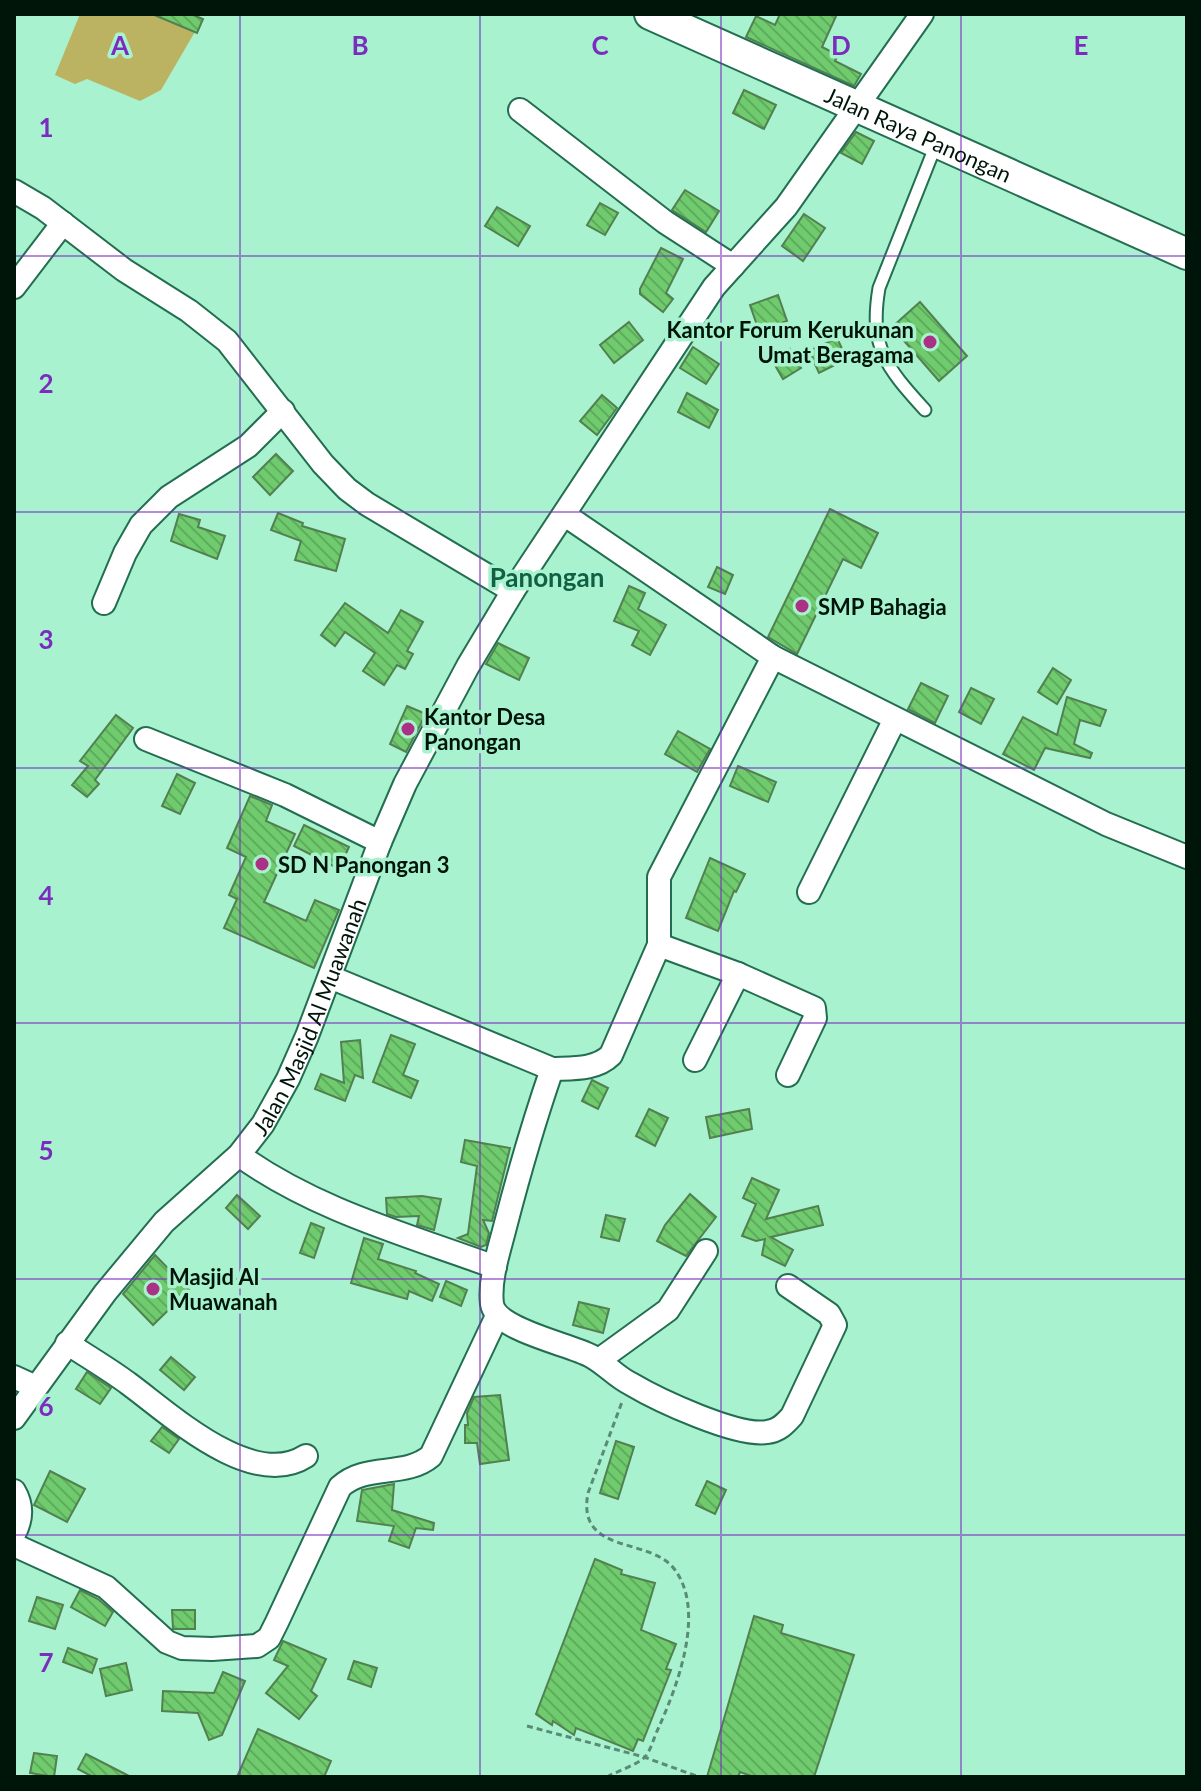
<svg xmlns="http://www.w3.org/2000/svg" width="1201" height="1791" font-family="Lato,sans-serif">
	<defs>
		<pattern id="building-back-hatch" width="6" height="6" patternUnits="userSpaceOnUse" patternTransform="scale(2)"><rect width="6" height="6" fill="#6fcb6d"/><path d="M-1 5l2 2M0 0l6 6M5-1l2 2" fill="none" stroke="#5ead5d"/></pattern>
	</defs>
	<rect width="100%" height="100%" fill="#a8f2cf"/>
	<!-- pitch -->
	<path fill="#bbb361" d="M80 14H157L196 30 161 90 140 101 87 79 75 84 55 75Z"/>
	<!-- building -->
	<g fill="url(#building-back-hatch)" stroke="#528050" stroke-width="2">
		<path d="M152 14H191L203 19 197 33Z"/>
		<path d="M780 14H837L822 47 838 55 835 61 861 74 854 86 746 37 756 16 775 25Z"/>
		<path d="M744 90 776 105 764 129 733 113Z"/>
		<path d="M856 132 874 141 862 164 841 153Z"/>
		<path d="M685 190 719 211 706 232 672 210Z"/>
		<path d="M600 203 618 213 605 235 587 225Z"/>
		<path d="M497 207 530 226 518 246 485 226Z"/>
		<path d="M804 214 825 228 803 261 782 246Z"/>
		<path d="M661 248 683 259 666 293 673 299 663 312 640 294V289Z"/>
		<path d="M778 295 787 321 759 331 750 305Z"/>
		<path d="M920 302 967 356 939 381 892 327Z"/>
		<path d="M629 322 643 340 614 363 600 345Z"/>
		<path d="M837 338 847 359 819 373 809 351Z"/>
		<path d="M693 347 719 364 706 384 680 368Z"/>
		<path d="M790 349 801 368 783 379 772 360Z"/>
		<path d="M687 393 718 410 709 428 678 412Z"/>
		<path d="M602 395 617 408 597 435 580 421Z"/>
		<path d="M276 454 293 471 270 495 253 477Z"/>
		<path d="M830 509 878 533 861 568 843 559 797 654 768 637Z"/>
		<path d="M278 513 303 523 302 526 345 539 336 571 295 560 301 541 271 530Z"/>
		<path d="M179 514 200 520 198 527 225 536 217 559 171 541Z"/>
		<path d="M717 567 733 575 725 594 708 587Z"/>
		<path d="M629 586 645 593 638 609 666 625 650 655 632 645 639 631 614 621Z"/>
		<path d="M345 603 388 633 401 610 423 622 407 651 413 654 405 669 397 665 384 685 363 671 375 653 345 632 335 646 321 635Z"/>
		<path d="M498 643 529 658 519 680 486 664Z"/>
		<path d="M1053 668 1071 680 1057 704 1038 692Z"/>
		<path d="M921 683 948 696 935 723 908 709Z"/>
		<path d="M971 688 994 699 981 724 959 712Z"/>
		<path d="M1067 697 1106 710 1100 726 1080 720 1074 744 1092 753 1090 758 1045 748 1034 770 1003 754 1023 717 1057 735Z"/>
		<path d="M407 706 426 714 406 752 390 744Z"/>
		<path d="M116 715 133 728 95 780 99 784 87 797 72 785 88 766 80 761Z"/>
		<path d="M678 731 710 749 697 772 665 754Z"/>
		<path d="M738 766 776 782 768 802 730 786Z"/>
		<path d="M177 774 195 783 180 814 162 806Z"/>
		<path d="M250 796 272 805 266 821 295 834 264 902 306 921 315 900 339 910 314 968 224 928 237 899 229 895 246 857 227 848Z"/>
		<path d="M304 825 349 847 339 869 294 846Z"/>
		<path d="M710 858 745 874 736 892 734 891 718 931 686 918Z"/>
		<path d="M391 1035 415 1044 403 1075 418 1081 411 1098 373 1082Z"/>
		<path d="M360 1040 363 1078 355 1075 345 1101 315 1089 321 1074 344 1083 341 1042Z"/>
		<path d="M592 1080 608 1088 598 1109 582 1101Z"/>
		<path d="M649 1109 668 1118 655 1146 636 1136Z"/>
		<path d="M749 1109 752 1129 710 1138 706 1117Z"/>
		<path d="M465 1140 510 1148 492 1221 483 1220 489 1233 486 1245 481 1247 458 1238 468 1234 477 1166 461 1162Z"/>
		<path d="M752 1178 779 1190 766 1219 818 1206 823 1225 771 1237 793 1250 785 1266 762 1255 765 1239 756 1241 742 1236 756 1204 743 1198Z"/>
		<path d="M690 1194 716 1217 686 1256 657 1241 665 1225Z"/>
		<path d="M237 1195 260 1216 248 1229 226 1208Z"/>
		<path d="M422 1196 441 1199 434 1230 417 1225 419 1216 396 1217 387 1214 386 1198Z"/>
		<path d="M606 1215 625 1219 619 1241 601 1237Z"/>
		<path d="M311 1223 324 1228 314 1258 300 1253Z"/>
		<path d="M364 1238 383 1244 378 1259 416 1271 415 1273 439 1284 432 1301 409 1291 407 1299 351 1283Z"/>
		<path d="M155 1255 189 1290 153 1325 123 1294Z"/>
		<path d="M446 1281 467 1290 461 1306 440 1297Z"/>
		<path d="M579 1302 609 1309 603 1333 573 1325Z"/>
		<path d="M171 1357 195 1377 184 1390 160 1370Z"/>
		<path d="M87 1372 111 1388 100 1404 76 1389Z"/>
		<path d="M500 1395 509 1460 480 1464 477 1443H465V1425H468L467 1413 474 1397Z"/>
		<path d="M162 1427 179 1439 169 1453 151 1441Z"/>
		<path d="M616 1441 634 1447 618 1499 600 1493Z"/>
		<path d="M50 1471 85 1489 67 1522 34 1505Z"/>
		<path d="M707 1481 726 1490 715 1514 696 1505Z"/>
		<path d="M394 1484 392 1510 434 1523 433 1530 416 1528 409 1548 389 1541 394 1526 357 1521 362 1490Z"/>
		<path d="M595 1559 622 1570 621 1574 655 1583 641 1630 676 1644 666 1669 671 1670 643 1741 638 1739 633 1751 576 1728 574 1735 553 1721 552 1725 536 1714Z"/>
		<path d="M80 1590 98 1599 113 1612 105 1626 71 1607Z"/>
		<path d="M37 1597 63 1605 55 1629 29 1621Z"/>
		<path d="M172 1610H195V1629H173Z"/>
		<path d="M754 1616 783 1625 781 1633 854 1655 814 1777H754L740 1772 738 1777H707Z"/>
		<path d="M283 1641 326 1659 311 1691 317 1696 299 1719 266 1693 288 1666 274 1660Z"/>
		<path d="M68 1648 97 1659 92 1673 63 1662Z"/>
		<path d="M354 1661 377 1668 371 1687 348 1679Z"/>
		<path d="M126 1663 132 1690 106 1696 100 1669Z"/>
		<path d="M223 1672 245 1681 222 1735 209 1740 198 1713 162 1711 163 1691 214 1693Z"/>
		<path d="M258 1729 331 1761 324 1777H237Z"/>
		<path d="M34 1753 57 1756 54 1777 30 1773Z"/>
		<path d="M86 1754 131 1777H93L78 1769Z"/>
	</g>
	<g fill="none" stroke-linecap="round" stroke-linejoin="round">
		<defs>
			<path id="service" d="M925 410C886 367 869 347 879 288L937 142"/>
			<g id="minor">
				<path d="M520 110 665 222 733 266"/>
				<path d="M14 191 43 208 124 270 189 311 227 341 323 464 347 489 367 504 513 591"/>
				<path d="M14 287 63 223"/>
				<path d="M565 515 773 657 1106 824 1187 857"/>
				<path d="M104 603 125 553 141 525 169 497 248 446 283 411"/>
				<path d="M773 657 659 877V945L738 974 814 1008 815 1018 788 1075"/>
				<path d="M146 739 285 795 380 842"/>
				<path d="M809 892 895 719"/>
				<path d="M330 977 552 1069C572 1068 596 1070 611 1055L659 945"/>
				<path d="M695 1060 738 974"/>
				<path d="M552 1069C534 1121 519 1173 505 1227 499 1251 489 1279 492 1304 496 1330 569 1344 591 1356 606 1364 616 1377 631 1384 658 1400 737 1437 767 1432 778 1431 785 1424 792 1416L835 1325 829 1314 788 1286"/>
				<path d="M239 1155C315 1210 408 1235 495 1267"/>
				<path d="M67 1343C88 1357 109 1369 129 1384 170 1414 252 1491 306 1456"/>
				<path d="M599 1360 668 1310 706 1251"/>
				<path d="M14 1377 36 1387"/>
				<path id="s1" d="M14 1418 105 1293 164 1222 239 1155 263 1124 288 1079 307 1036 380 842 405 784 468 666 513 591 714 287 786 207 922 14"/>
				<path d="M14 1491C23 1506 22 1519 14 1534"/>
				<path d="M14 1545 106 1587 167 1642 182 1648 212 1649 257 1646 269 1638 277 1622 340 1487C365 1463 405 1478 431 1456L497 1316"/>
			</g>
			<g id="secondary">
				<path id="s2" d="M650 14 1187 254"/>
			</g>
		</defs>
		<!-- service casing -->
		<use href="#service" stroke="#236e51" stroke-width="15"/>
		<!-- minor casing -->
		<use href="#minor" stroke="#236e51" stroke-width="26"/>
		<!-- secondary casing -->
		<use href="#secondary" stroke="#236e51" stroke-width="34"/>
		<!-- path -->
		<g stroke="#5a8b74" stroke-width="3" stroke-dasharray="6 4" stroke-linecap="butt">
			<path d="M527 1726 644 1757 699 1777"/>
			<path d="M607 1777C617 1771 637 1765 645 1757 651 1750 654 1737 658 1729 677 1687 706 1612 675 1570 651 1536 576 1556 588 1493L622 1402"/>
		</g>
		<!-- service -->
		<use href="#service" stroke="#fff" stroke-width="11"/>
		<!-- minor -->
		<use href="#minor" stroke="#fff" stroke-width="22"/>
		<!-- secondary -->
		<use href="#secondary" stroke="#fff" stroke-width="30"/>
	</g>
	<!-- grid -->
	<path fill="none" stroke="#7b2cbf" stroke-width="2" stroke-opacity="0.55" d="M240 14V1777M480 14V1777M721 14V1777M961 14V1777M14 256H1187M14 512H1187M14 768H1187M14 1023H1187M14 1279H1187M14 1535H1187"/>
	<!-- markers -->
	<g fill="#ab3184" stroke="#a8f2cf" stroke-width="3">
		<circle cx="930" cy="342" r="8"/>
		<circle cx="802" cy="606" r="8"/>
		<circle cx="408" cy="729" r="8"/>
		<circle cx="262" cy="864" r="8"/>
		<circle cx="153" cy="1289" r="8"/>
	</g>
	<g text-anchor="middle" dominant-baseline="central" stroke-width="7" stroke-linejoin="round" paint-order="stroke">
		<!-- street labels -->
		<g font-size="22" fill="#00150a" stroke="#a8f2cf">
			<text stroke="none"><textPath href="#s2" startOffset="294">Jalan Raya Panongan</textPath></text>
			<text stroke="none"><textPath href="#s1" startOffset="504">Jalan Masjid Al Muawanah</textPath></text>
		</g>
		<!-- poi labels -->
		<g font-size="22" font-weight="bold" fill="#00150a" stroke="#a8f2cf" text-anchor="start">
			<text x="914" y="329" text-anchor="end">Kantor Forum Kerukunan<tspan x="914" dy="25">Umat Beragama</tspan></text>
			<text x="818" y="606">SMP Bahagia</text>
			<text x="424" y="716">Kantor Desa<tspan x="424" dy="25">Panongan</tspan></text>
			<text x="278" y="864">SD N Panongan 3</text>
			<text x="169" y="1276">Masjid Al<tspan x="169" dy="25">Muawanah</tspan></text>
		</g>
		<!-- quarter labels -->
		<g font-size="26" font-weight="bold" fill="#106144" stroke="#a8f2cf">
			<text x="547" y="577">Panongan</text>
		</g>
	</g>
	<g font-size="26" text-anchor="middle" font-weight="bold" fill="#7b2cbf" stroke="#a8f2cf" stroke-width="7" stroke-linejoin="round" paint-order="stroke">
		<text x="120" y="55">A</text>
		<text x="360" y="55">B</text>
		<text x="600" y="55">C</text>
		<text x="841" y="55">D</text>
		<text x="1081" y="55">E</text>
		<text x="46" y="137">1</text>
		<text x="46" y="393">2</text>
		<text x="46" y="649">3</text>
		<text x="46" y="905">4</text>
		<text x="46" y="1160">5</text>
		<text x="46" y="1416">6</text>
		<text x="46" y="1672">7</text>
	</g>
	<!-- border -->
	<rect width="1201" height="1791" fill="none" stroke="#00150a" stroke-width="32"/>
</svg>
